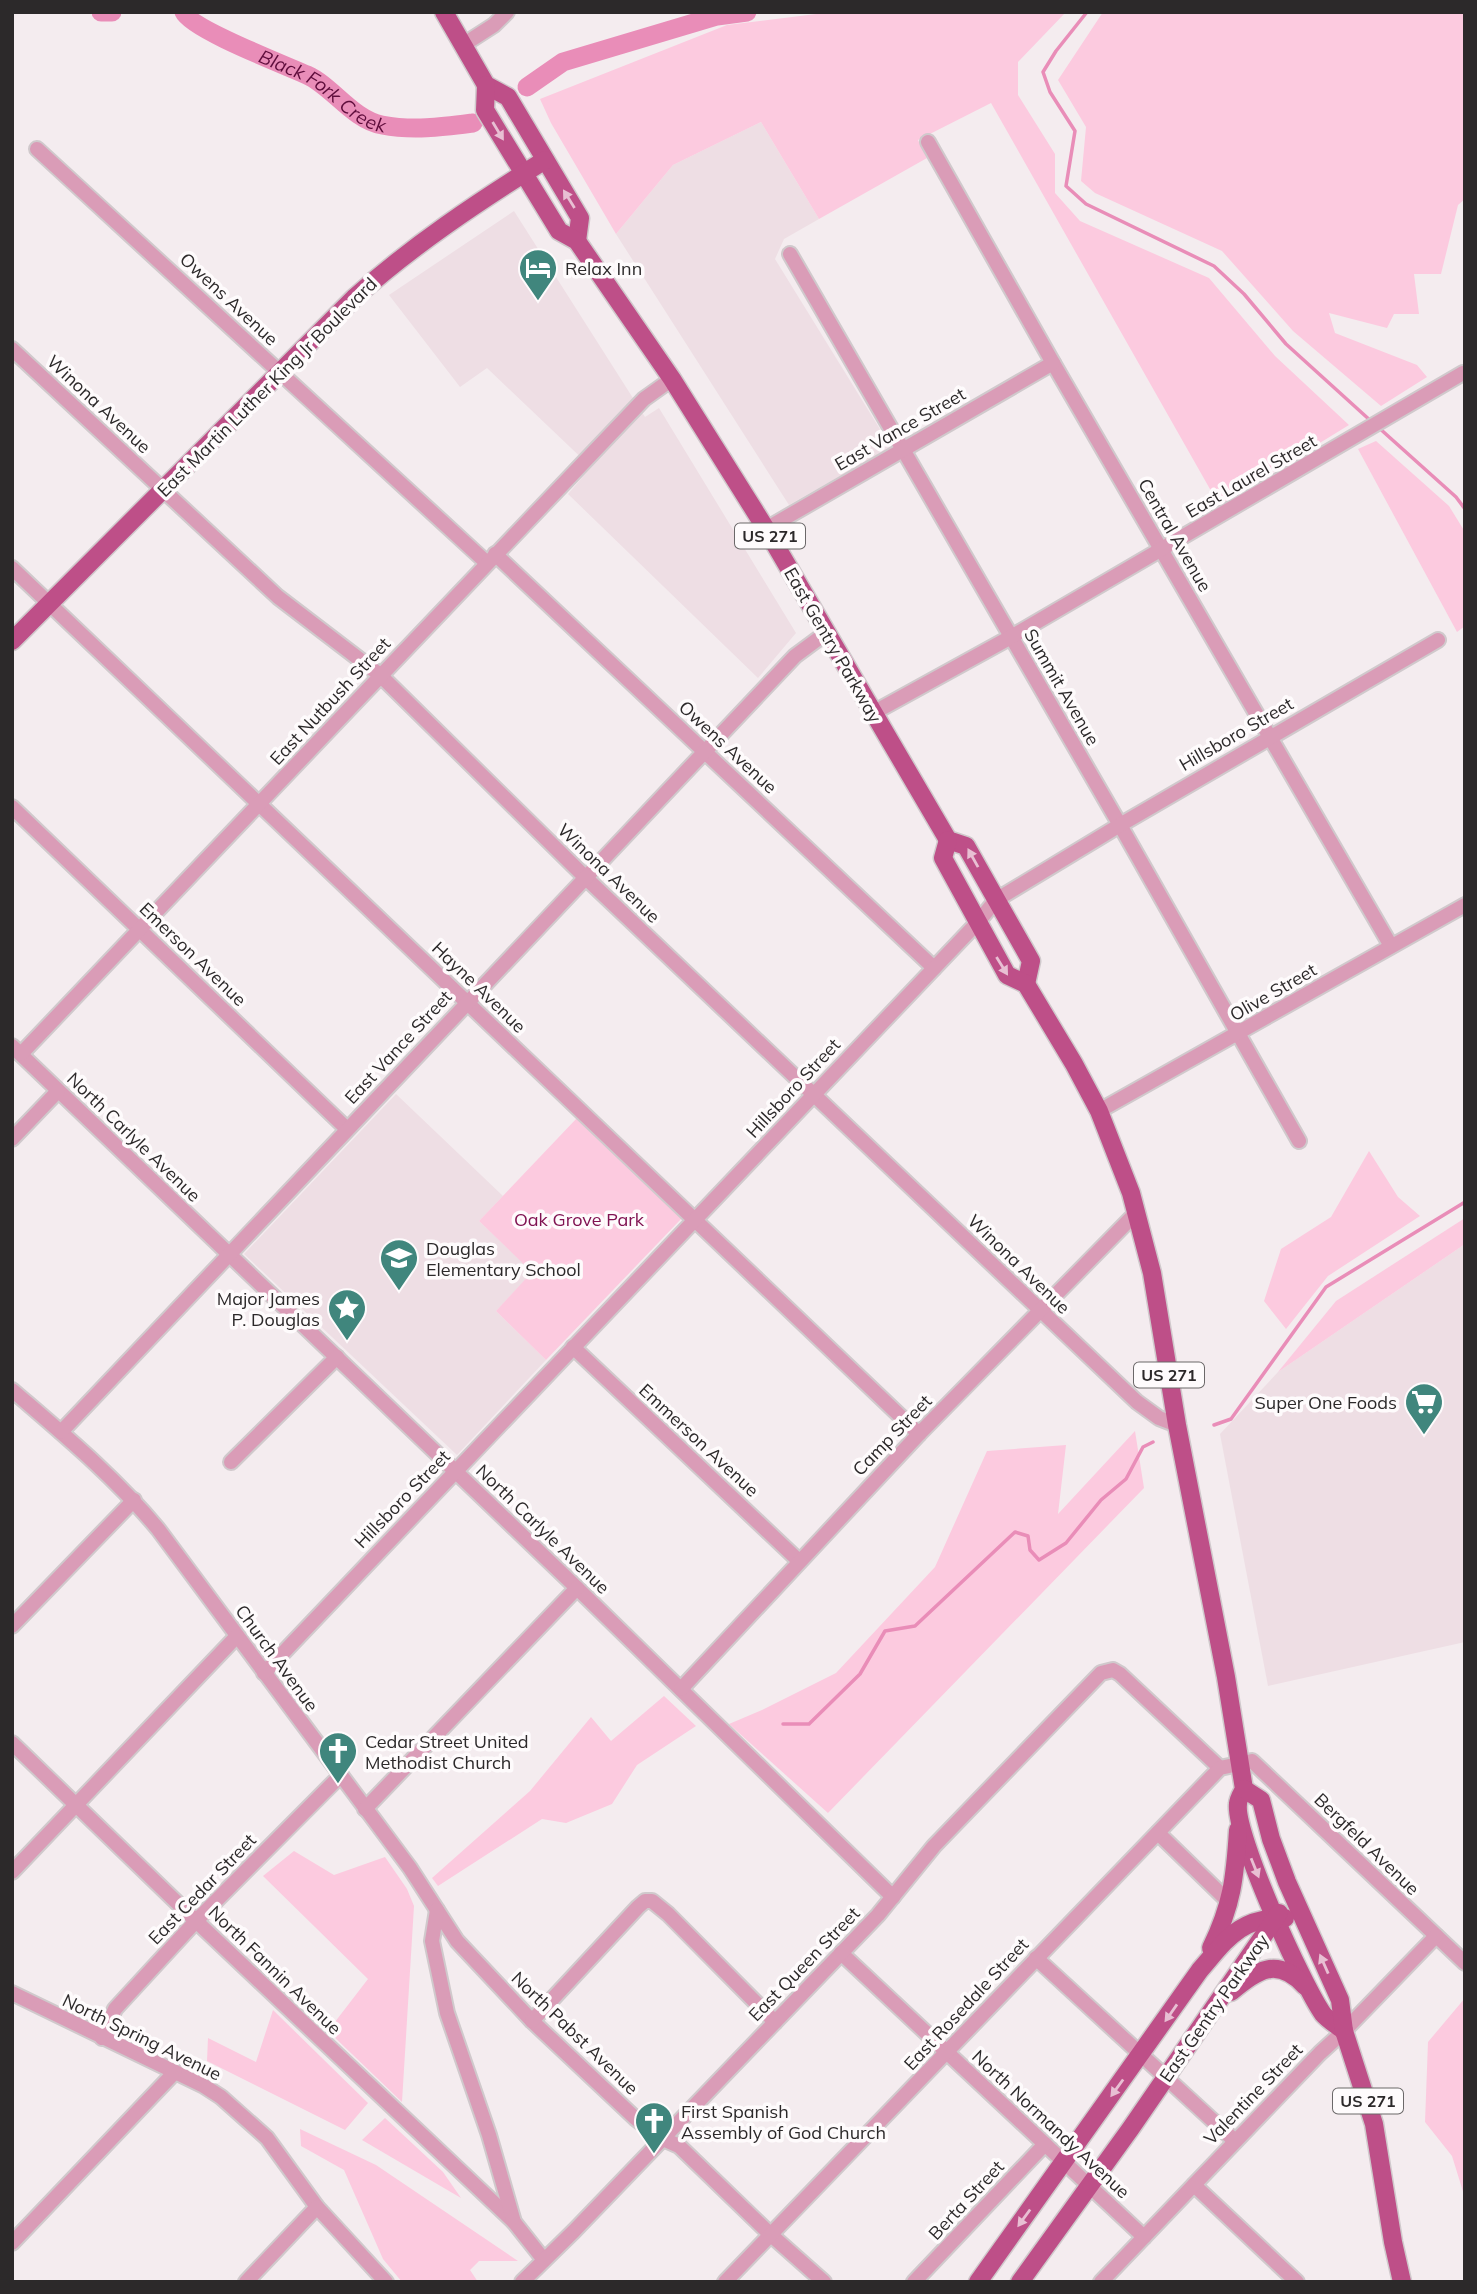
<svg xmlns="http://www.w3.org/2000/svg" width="1477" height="2294" font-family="Mulish,sans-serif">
	<rect width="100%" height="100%" fill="#f4ecef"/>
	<!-- built -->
	<g fill="#eedee4">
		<path d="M761 122 819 219 784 239 775 259 891 447 789 505 616 234 673 165Z"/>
		<path d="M514 211 645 417 659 408 796 633 758 678 568 494 591 467 487 368 460 387 389 295Z"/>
		<path d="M396 1094 503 1196 479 1221 533 1272 496 1311 546 1360 457 1455 244 1254Z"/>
		<path d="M1465 1244V1642L1268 1686 1220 1434 1278 1372Z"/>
	</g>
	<!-- green -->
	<g fill="#fccadf">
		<path d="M832 12H1066L1018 62V95L1055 154V193L1080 221 1209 278 1275 356 1349 425 1219 505 991 103 918 140 927 158 819 219 761 122 673 165 616 234 551 123 540 99 727 25Z"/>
		<path d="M1103 12H1465V199L1458 205 1441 274H1414L1419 314H1394L1387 328 1329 313 1335 333 1417 365 1427 377 1381 406 1293 331 1222 251 1095 193 1081 181 1086 127 1058 80Z"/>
		<path d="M1376 441 1449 506 1465 532V626L1457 632 1358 449Z"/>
		<path d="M577 1118 682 1218 546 1360 496 1311 532 1272 479 1221Z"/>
		<path d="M1369 1151 1398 1197 1420 1216 1328 1276 1286 1329 1264 1301 1281 1249 1331 1217Z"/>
		<path d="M1465 1218V1244L1278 1372 1336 1301Z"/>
		<path d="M1135 1431 1144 1488 828 1813 729 1724 762 1710 836 1673 935 1567 987 1451 1066 1445 1058 1514Z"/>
		<path d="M664 1696 696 1726 637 1765 612 1804 566 1823 542 1819 438 1886 432 1878 530 1791 591 1717 611 1741Z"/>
		<path d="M294 1851 334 1875 385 1857 407 1889 414 1906 402 2102 328 2031 368 1979 263 1876Z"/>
		<path d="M1465 1998V2198L1452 2156 1425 2122 1428 2042Z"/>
		<path d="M273 2010 368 2103 345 2130 207 2061 208 2038 256 2062Z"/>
		<path d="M385 2118 443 2172 461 2198 362 2140Z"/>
		<path d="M300 2129 376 2165 518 2261H479L470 2270 478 2282H402L383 2259 344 2170 301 2146Z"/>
	</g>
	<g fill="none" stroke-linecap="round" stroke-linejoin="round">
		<!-- stream -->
		<g stroke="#e98db8" stroke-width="3.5">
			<path d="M1087 12 1056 51 1043 72 1050 92 1075 131 1066 186 1086 204 1214 266 1244 294 1286 344 1372 422"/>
			<path d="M1378 427 1456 497 1465 509"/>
			<path d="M1214 1425 1231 1419 1326 1287 1465 1202"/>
			<path d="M783 1724H809L860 1674 885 1631 915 1626 1015 1532 1028 1536 1030 1550 1039 1560 1066 1543 1101 1500 1126 1479 1143 1447 1153 1442"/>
		</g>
		<!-- river -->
		<g stroke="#e98db8" stroke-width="19">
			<path d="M101 12H112"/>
			<path id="s1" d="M184 12C191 29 285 65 307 75 332 86 353 120 382 125 413 131 442 127 473 123"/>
			<path d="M527 87 563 62 717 16 747 12"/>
		</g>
		<defs>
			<g id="minor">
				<path d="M463 45 494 25 507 12"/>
				<path d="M928 142 1053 363 1391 946"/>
				<path d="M37 149 487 563"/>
				<path d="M790 254 1120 825 1299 1141"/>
				<path d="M12 349 278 597 380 675 587 879 1137 1402 1159 1418 1177 1425"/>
				<path d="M766 529 1053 363"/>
				<path d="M495 554 934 968"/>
				<path d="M12 568 919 1434"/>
				<path d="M873 713 1011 637 1463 373"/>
				<path d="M12 807 347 1129"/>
				<path d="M12 1046 577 1588 893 1897"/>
				<path d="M21 1054 644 399 672 379"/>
				<path d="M1099 1111 1465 905"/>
				<path d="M12 1139 58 1091"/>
				<path d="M573 1347 799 1561"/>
				<path d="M12 1390C63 1434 115 1477 158 1529L410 1868 457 1941 532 2021 635 2118 661 2138 679 2146 770 2234 824 2282"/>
				<path d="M61 1432C306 1174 551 915 795 656L826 633"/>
				<path d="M231 1462 337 1357"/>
				<path d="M12 1626 134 1500"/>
				<path d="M264 1673 978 922 996 900 1120 825 1438 640"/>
				<path d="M681 1689 919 1434 1136 1213"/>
				<path d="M12 1743 196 1921 514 2222"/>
				<path d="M365 1809 577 1588"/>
				<path d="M1158 1833 1230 1903"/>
				<path d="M12 1872 237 1636"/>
				<path d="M437 1910 432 1941 447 2013 489 2135 514 2222 544 2260"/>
				<path d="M841 1953 1144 2237"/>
				<path d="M1036 1958 1235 2141"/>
				<path d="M12 1993 204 2086 221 2097 267 2138 317 2207 386 2282"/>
				<path d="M532 2021 638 1907 645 1901H652L668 1914 775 2022"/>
				<path d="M102 2038 115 2009 196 1921 341 1775"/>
				<path d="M1194 2185 1297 2282"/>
				<path d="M12 2243 175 2072"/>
				<path d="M246 2282 317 2207"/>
				<path d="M522 2282 574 2231 878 1915 934 1846 1101 1673 1113 1670 1120 1674 1220 1768"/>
				<path d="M725 2282 1220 1768 1252 1761 1465 1963"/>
				<path d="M914 2282 1045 2144"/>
				<path d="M1101 2282 1320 2053 1344 2031 1436 1936"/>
			</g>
			<g id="major">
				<path d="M444 12 486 85 508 97 580 218 577 241"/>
				<path d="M486 85 485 110 559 231 577 241 672 379 766 529 948 840 966 846 1031 961 1026 984"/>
				<path d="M12 641 354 298C413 245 478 202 545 160"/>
				<path d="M948 840 943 858 1007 975 1026 984 1074 1064 1099 1111 1131 1193 1152 1273 1177 1425 1226 1677 1244 1789C1242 1793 1238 1799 1238 1804 1234 1834 1303 1986 1323 2014 1328 2020 1338 2026 1344 2031"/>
				<path d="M1244 1789 1261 1800 1271 1839 1287 1882 1340 2000 1344 2031 1374 2124 1393 2242 1402 2282"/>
				<path d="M1211 1948C1232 1905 1235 1878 1238 1830"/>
				<path d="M1231 1992C1257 1970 1277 1956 1305 1986"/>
				<path d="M978 2282 1200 1970C1227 1939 1240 1917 1285 1918"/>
				<path d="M1020 2282 1131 2128 1279 1913"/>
			</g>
		</defs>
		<!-- minor casing -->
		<use href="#minor" stroke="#d0c9cc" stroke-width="18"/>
		<!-- major casing -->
		<use href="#major" stroke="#d0c9cc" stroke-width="21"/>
		<!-- minor -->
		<use href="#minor" stroke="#da9cb7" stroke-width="14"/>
		<!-- major -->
		<use href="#major" stroke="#be4f88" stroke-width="18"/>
	</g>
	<!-- one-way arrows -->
	<defs><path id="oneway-solid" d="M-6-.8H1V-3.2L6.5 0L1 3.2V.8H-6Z" transform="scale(1.75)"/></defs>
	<g fill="#e8bfd3">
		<use href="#oneway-solid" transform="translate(498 131) rotate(59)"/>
		<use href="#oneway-solid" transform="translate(569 199) rotate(-122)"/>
		<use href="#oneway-solid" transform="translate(973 858) rotate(-119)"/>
		<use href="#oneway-solid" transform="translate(1002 966) rotate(58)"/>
		<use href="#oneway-solid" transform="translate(1255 1868) rotate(68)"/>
		<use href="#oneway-solid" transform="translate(1324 1964) rotate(-114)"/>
		<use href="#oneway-solid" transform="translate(1171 2013) rotate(125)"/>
		<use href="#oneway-solid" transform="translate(1117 2088) rotate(126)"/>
		<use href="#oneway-solid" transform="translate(1024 2218) rotate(126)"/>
	</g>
	<!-- icons -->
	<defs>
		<symbol id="hotel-pin" viewBox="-11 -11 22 30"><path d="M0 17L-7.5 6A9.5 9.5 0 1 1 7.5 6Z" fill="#40867d" stroke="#fefbfc"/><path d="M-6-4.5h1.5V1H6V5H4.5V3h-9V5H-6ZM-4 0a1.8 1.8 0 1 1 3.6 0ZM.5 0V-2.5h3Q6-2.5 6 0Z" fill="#fff"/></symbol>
		<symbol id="school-pin" viewBox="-11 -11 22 30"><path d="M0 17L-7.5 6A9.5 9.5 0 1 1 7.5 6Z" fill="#40867d" stroke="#fefbfc"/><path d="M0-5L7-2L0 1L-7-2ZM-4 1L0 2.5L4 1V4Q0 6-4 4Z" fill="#fff"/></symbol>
		<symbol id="sight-pin" viewBox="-11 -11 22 30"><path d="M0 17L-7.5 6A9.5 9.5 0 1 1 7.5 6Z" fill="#40867d" stroke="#fefbfc"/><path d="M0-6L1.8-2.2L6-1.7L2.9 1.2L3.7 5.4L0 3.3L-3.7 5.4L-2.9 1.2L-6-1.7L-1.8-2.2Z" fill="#fff"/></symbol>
		<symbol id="supermarket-pin" viewBox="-11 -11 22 30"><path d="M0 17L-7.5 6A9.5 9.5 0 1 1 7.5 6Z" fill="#40867d" stroke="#fefbfc"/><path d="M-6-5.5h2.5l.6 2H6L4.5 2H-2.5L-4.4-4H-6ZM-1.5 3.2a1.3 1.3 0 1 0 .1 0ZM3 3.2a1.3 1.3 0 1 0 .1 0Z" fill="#fff"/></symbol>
		<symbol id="church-pin" viewBox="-11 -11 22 30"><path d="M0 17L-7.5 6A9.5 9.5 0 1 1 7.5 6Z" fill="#40867d" stroke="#fefbfc"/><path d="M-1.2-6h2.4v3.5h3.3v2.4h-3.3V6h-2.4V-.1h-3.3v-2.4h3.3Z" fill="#fff"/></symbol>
	</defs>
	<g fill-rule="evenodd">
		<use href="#hotel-pin" x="516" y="246" width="44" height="60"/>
		<use href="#school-pin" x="377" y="1236" width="44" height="60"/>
		<use href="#sight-pin" x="325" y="1286" width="44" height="60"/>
		<use href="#supermarket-pin" x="1402" y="1380" width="44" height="60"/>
		<use href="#church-pin" x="316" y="1729" width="44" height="60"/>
		<use href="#church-pin" x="632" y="2099" width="44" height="60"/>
	</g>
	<g text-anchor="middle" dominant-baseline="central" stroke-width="7" stroke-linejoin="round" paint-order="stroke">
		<!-- shield labels -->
		<g fill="#fefbfc" stroke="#6b6869" stroke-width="2">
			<rect x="735" y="523.5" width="70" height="25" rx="5"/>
			<rect x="1134" y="1362.5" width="70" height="25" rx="5"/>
			<rect x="1333" y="2088.5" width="70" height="25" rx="5"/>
		</g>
		<g font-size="16" font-weight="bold" fill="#2c292a">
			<text x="770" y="536">US 271</text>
			<text x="1169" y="1375">US 271</text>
			<text x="1368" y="2101">US 271</text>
		</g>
		<!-- poi labels -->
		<g font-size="18" fill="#2c292a" stroke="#fefbfc" text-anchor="start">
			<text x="565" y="268">Relax Inn</text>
			<text x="426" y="1248">Douglas<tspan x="426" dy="21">Elementary School</tspan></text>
			<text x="320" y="1298" text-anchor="end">Major James<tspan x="320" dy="21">P. Douglas</tspan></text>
			<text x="1397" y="1402" text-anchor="end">Super One Foods</text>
			<text x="365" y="1741">Cedar Street United<tspan x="365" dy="21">Methodist Church</tspan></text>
			<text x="681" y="2111">First Spanish<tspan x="681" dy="21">Assembly of God Church</tspan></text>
		</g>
		<!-- street labels -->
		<g font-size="18" fill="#2c292a" stroke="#fefbfc">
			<text transform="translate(229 299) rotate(43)">Owens Avenue</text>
			<text transform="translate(267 387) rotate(-45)">East Martin Luther King Jr Boulevard</text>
			<text transform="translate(99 404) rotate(43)">Winona Avenue</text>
			<text transform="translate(900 429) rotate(-30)">East Vance Street</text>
			<text transform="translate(1251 476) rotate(-30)">East Laurel Street</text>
			<text transform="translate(1175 535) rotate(60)">Central Avenue</text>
			<text transform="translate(833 645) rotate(60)">East Gentry Parkway</text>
			<text transform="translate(1062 687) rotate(60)">Summit Avenue</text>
			<text transform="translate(330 701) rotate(-47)">East Nutbush Street</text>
			<text transform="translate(1236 734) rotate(-30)">Hillsboro Street</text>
			<text transform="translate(728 747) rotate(43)">Owens Avenue</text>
			<text transform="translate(609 873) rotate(44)">Winona Avenue</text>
			<text transform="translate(193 954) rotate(44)">Emerson Avenue</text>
			<text transform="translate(479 987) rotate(44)">Hayne Avenue</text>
			<text transform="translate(1273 992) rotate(-30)">Olive Street</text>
			<text transform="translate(398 1047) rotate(-47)">East Vance Street</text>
			<text transform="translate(793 1088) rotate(-47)">Hillsboro Street</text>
			<text transform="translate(134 1137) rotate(44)">North Carlyle Avenue</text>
			<text transform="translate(1019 1264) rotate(44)">Winona Avenue</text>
			<text transform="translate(892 1435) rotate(-46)">Camp Street</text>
			<text transform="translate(699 1440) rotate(43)">Emmerson Avenue</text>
			<text transform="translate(402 1499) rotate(-46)">Hillsboro Street</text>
			<text transform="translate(543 1529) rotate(44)">North Carlyle Avenue</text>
			<text transform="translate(277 1658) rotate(54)">Church Avenue</text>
			<text transform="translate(1367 1844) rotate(44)">Bergfeld Avenue</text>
			<text transform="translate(202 1889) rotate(-46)">East Cedar Street</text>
			<text transform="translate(804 1964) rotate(-46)">East Queen Street</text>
			<text transform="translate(275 1970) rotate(44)">North Fannin Avenue</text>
			<text transform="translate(966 2004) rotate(-47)">East Rosedale Street</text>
			<text transform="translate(1214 2008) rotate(-55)">East Gentry Parkway</text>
			<text transform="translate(575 2033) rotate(44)">North Pabst Avenue</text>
			<text transform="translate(142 2037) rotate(26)">North Spring Avenue</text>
			<text transform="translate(1253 2094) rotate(-46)">Valentine Street</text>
			<text transform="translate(1051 2124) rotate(43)">North Normandy Avenue</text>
			<text transform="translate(966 2200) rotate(-47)">Berta Street</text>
		</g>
		<!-- park labels -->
		<g font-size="18" fill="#801352" stroke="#fefbfc">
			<text x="579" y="1219">Oak Grove Park</text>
		</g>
		<!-- water labels -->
		<g font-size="19" font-style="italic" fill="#5f0d3c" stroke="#fefbfc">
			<text stroke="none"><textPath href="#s1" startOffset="161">Black Fork Creek</textPath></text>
		</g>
	</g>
	<!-- border -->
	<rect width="1477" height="2294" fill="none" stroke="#2c292a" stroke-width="28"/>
</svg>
